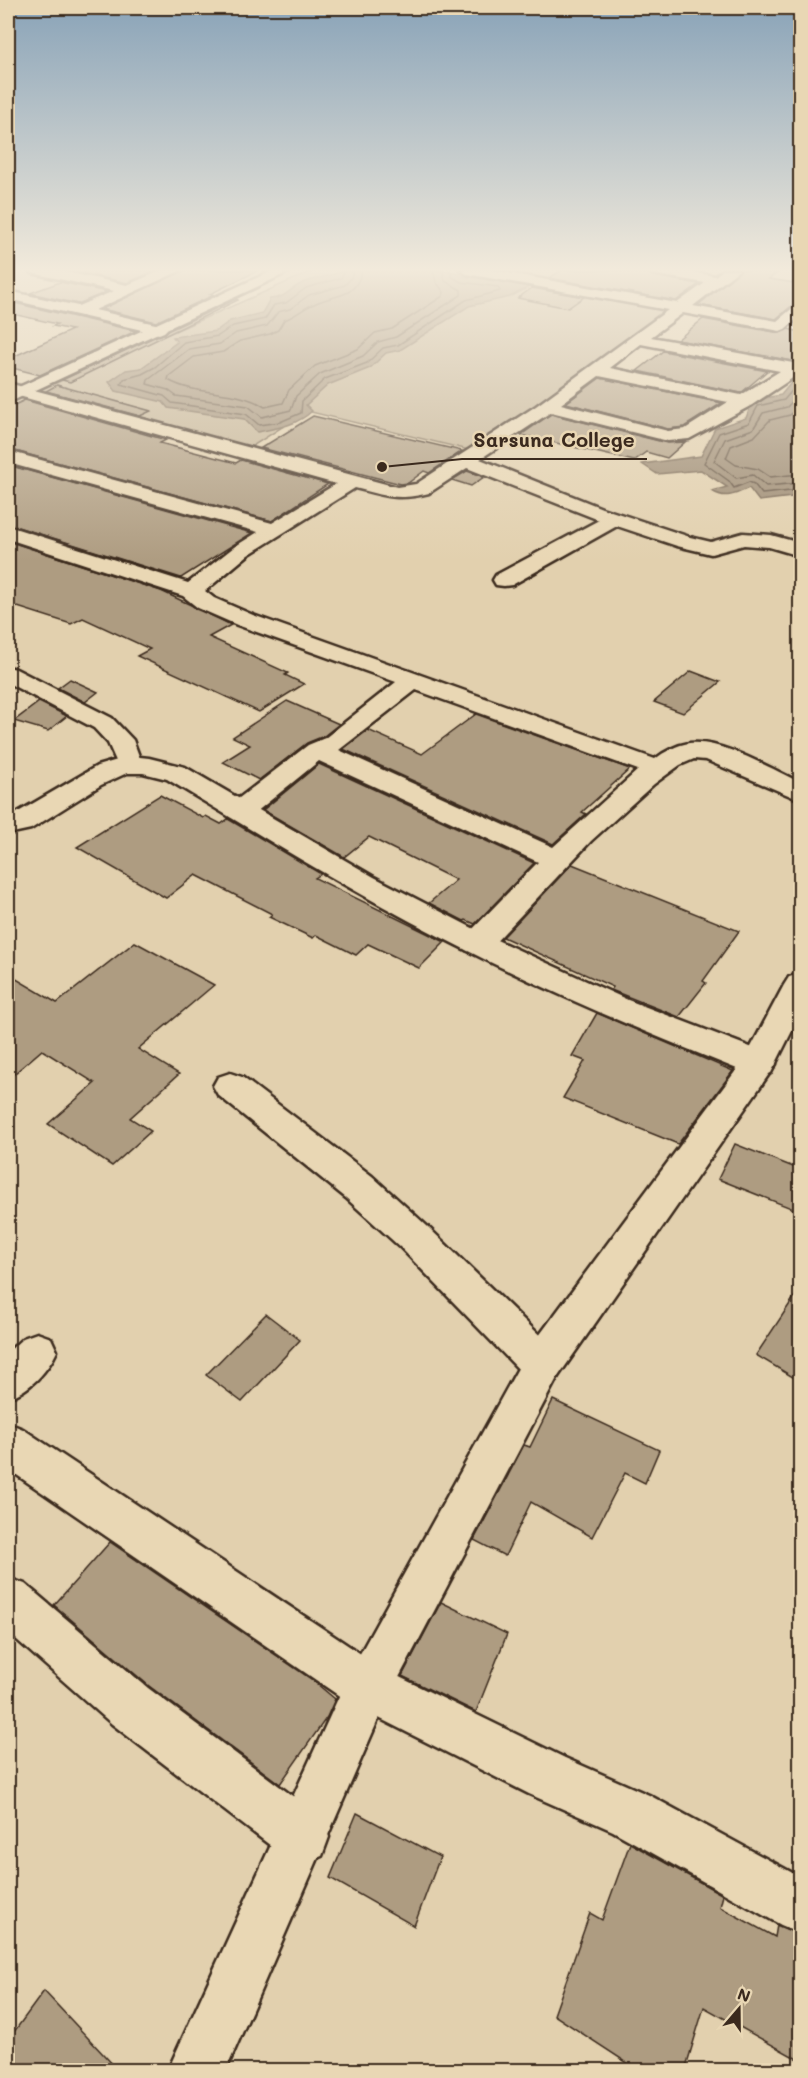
<svg xmlns="http://www.w3.org/2000/svg" width="808" height="2078" font-family="Mali,sans-serif">
	<rect width="100%" height="100%" fill="#e2d0ae"/>
	<filter id="ink" filterUnits="userSpaceOnUse"><feTurbulence type="fractalNoise" baseFrequency=".0167" numOctaves="2"/><feDisplacementMap in="SourceGraphic" scale="12" xChannelSelector="R" yChannelSelector="G"/><feConvolveMatrix kernelMatrix="1 2 1 2 8 2 1 2 1" color-interpolation-filters="sRGB"/></filter>
	<g filter="url(#ink)">
		<!-- green -->
		<path fill="#c3b294" stroke="#7f6e59" stroke-width="1.5" d="M315 270H444L667 311 473 451 307 411 248 449 33 393Z"/>
		<!-- water -->
		<g fill="#9b8971" stroke="#756350" stroke-width="1.5">
			<path d="M345 270C371 270 442 264 462 276L531 286 510 297 469 306 400 350 386 353 370 368 328 385 306 405 312 411C296 426 277 428 257 432L244 419 168 408 163 402 116 391 109 382 126 370 141 368 177 342 173 337 216 331 230 321 262 313 270 299C289 297 288 289 303 283 316 277 331 277 345 270Z"/>
			<path d="M800 372V496L759 501 749 488C736 494 726 500 712 491L727 487 701 470 657 474 642 464 701 456 715 428 746 418 753 400 781 395Z"/>
		</g>
		<g fill="none" stroke-linecap="round" stroke-linejoin="round">
			<!-- shore -->
			<g stroke="#61503f" stroke-width="1.5">
				<path d="M345 270 341 278 306 288 286 303 274 305 265 319 233 326 218 336 184 342 155 367 142 374 124 379 121 384 164 396 172 403 246 414 259 425 280 422 301 413 302 401 325 379 367 363 383 348 398 345 466 300 500 291 498 287 461 282 451 276 450 270"/>
				<path d="M353 270 351 278 345 285 309 295 290 309 278 312 267 326 236 333 220 344 189 349 148 380 147 384 168 390 176 396 248 406 262 417 291 410 296 396 320 374 363 356 378 342 396 337 461 295V290L445 281 442 270"/>
				<path d="M362 270C355 300 337 293 314 304 303 308 296 316 284 320L278 330 270 334 240 341 223 352 194 357 169 376 168 380C198 397 236 388 265 407L283 403 289 390 315 366 358 349 375 333 392 329 443 296 444 292 436 282 433 270"/>
				<path d="M800 381 784 400 758 406 749 423 719 433 704 463 729 481 734 488 749 482 754 484 762 494 800 490"/>
				<path d="M800 393 787 407 763 413 753 429 725 439 714 461 736 478 753 475 766 486 800 483"/>
				<path d="M800 406 790 415 770 420 754 437 731 446 726 458 736 465 758 469 770 477 800 474"/>
			</g>
		</g>
		<!-- building -->
		<g fill="#ae9c81" stroke="#3b2a1e" stroke-width="1.5">
			<path d="M89 270H157L127 283 82 273Z"/>
			<path d="M184 270H259L210 294 214 295 156 322 102 309Z"/>
			<path d="M562 270H644L653 276 699 284 676 301 549 278Z"/>
			<path d="M741 270H781L769 279 801 284V303L794 304 776 319 698 305Z"/>
			<path d="M60 282 107 292 78 304 30 293Z"/>
			<path d="M532 288 584 297 568 308 518 298Z"/>
			<path d="M236 299 238 300 70 382 62 380Z"/>
			<path d="M10 302 136 331 40 375 8 367V359L72 330 53 326 57 324 8 313V303Z"/>
			<path d="M703 319 780 333 788 329 801 332V359L793 361 677 340Z"/>
			<path d="M663 351 767 371 741 393 637 371Z"/>
			<path d="M600 378 722 403 684 427 668 429 566 403Z"/>
			<path d="M57 385 151 411 140 416 46 391Z"/>
			<path d="M25 400 166 440 160 443 236 463 241 460 328 484 272 521 8 449V408Z"/>
			<path d="M551 414 667 443 685 442 667 458 646 452 634 461 521 435Z"/>
			<path d="M313 416 462 451 429 473 424 471 408 483 401 484 261 448Z"/>
			<path d="M8 465 252 533 181 578 8 524Z"/>
			<path d="M467 471 484 477 471 486 452 480Z"/>
			<path d="M8 541 161 591 191 605 231 625 209 637 288 673 285 675 304 684 259 712 137 656 150 649 83 618 71 624 8 604Z"/>
			<path d="M691 671 720 682 683 713 654 702Z"/>
			<path d="M70 679 98 692 85 702 58 688Z"/>
			<path d="M287 701 339 724 324 736 307 743 259 780 223 762 250 745 233 737Z"/>
			<path d="M39 702 67 716 48 731 14 721Z"/>
			<path d="M476 714 630 769 582 812 586 814 553 844 343 749 368 730 422 754Z"/>
			<path d="M319 764 534 863 475 924 466 920 464 921 429 903 456 880 369 837 344 857 263 810Z"/>
			<path d="M160 795 203 818 206 816 221 824 228 819 321 874 315 878 445 942 419 968 368 944 356 955 316 935 313 938 269 917 272 914 196 875 166 898 77 847Z"/>
			<path d="M572 864 739 931 703 981 706 983 679 1017 611 990 613 987 503 937Z"/>
			<path d="M135 942 214 985 138 1049 179 1074 130 1118 151 1131 112 1166 48 1124 95 1083 42 1050 8 1079V974L57 1003Z"/>
			<path d="M597 1013 733 1071 678 1144 563 1098 585 1061 572 1056Z"/>
			<path d="M735 1144 801 1170V1212L718 1179Z"/>
			<path d="M801 1287V1382L756 1355Z"/>
			<path d="M266 1314 300 1340 242 1402 206 1375Z"/>
			<path d="M553 1400 659 1450 645 1483 625 1473 592 1537 531 1502 505 1556 474 1540 524 1445 530 1447Z"/>
			<path d="M110 1542 311 1679 335 1699 327 1717 280 1784 149 1686 54 1605Z"/>
			<path d="M441 1602 507 1634 476 1712 402 1676Z"/>
			<path d="M357 1813 440 1857 414 1926 330 1878Z"/>
			<path d="M630 1843 723 1895 720 1907 775 1937 777 1925 801 1935V2061L704 2007 685 2070H638L554 2015 590 1913 602 1920Z"/>
			<path d="M44 1991 118 2070H8V2040Z"/>
		</g>
		<g fill="none" stroke-linecap="round" stroke-linejoin="round">
			<defs>
				<g id="minor">
					<path d="M30 270H57L127 285 163 270H182L95 310 164 326 167 329 164 332 159 334 8 299V291L78 306 114 291 32 273Z"/>
					<path d="M460 270H491L677 303 705 283 653 274 646 270H679L715 276 723 270H739L693 306 777 321 795 306 800 305V316L785 329 780 331 683 313 651 337 793 363 800 361V373L752 405 689 439 668 441 551 412 480 459 602 508 690 537 711 542 743 533 771 535 800 543V556L769 547 744 545 711 554 677 546 617 526 512 585 504 586 496 585 493 580 496 575 599 520 467 468 429 493C398 501 385 496 355 488L248 555 205 591 214 598 253 615 655 759C664 752 677 745 689 743 722 739 771 769 800 782V800L706 760 694 759 680 765 654 784 591 841 488 950 477 953 466 950 462 943 466 936 538 862 319 761 250 817 240 819 230 817 226 811 230 805 308 745 325 738 396 682 237 625 198 608 183 596 8 539V526L188 583 234 547 258 532 8 463V451L272 523 336 484 8 393V383L397 487 416 484 536 406 668 310 467 274ZM641 344 780 371 741 395 610 368ZM599 376 728 402 685 429 668 431 561 404ZM416 690 638 770 553 847 339 750Z"/>
					<path d="M8 667 16 669 112 718 133 740 142 764 138 770 129 772 120 770 108 743 94 728 8 683Z"/>
					<path d="M800 974V1015L771 1073 759 1077 747 1073 742 1064 784 985 789 977Z"/>
					<path d="M230 1073 242 1077 372 1176 427 1226 557 1352 563 1365 557 1378 542 1384 527 1378 401 1248 346 1198 218 1095 213 1086 218 1077Z"/>
					<path d="M37 1333 51 1338 57 1351C48 1371 29 1391 8 1398V1352L23 1338Z"/>
					<path d="M8 1423 23 1429 385 1670 565 1758 649 1795 800 1877V1933L781 1925 613 1831 529 1794 351 1704 8 1469Z"/>
					<path d="M8 1578 25 1584 148 1688 322 1818 329 1837 322 1856 303 1863 284 1856 112 1724 8 1632Z"/>
				</g>
				<g id="tertiary">
					<path d="M274 270H293L8 403V392Z"/>
					<path d="M131 756 149 758 185 767 374 877 488 936 628 1000 771 1055 776 1064 557 1378 385 1704 226 2070H168L351 1670 527 1352 737 1069C645 1032 555 995 466 950 363 899 265 838 167 779L143 773H127L101 785 31 829 8 834V818L97 766Z"/>
				</g>
			</defs>
			<!-- minor casing -->
			<use href="#minor" stroke="#3b2a1e" stroke-width="5"/>
			<!-- tertiary casing -->
			<use href="#tertiary" stroke="#3b2a1e" stroke-width="5"/>
			<!-- minor -->
			<use href="#minor" fill="#e9d7b4" fill-rule="evenodd"/>
			<!-- tertiary -->
			<use href="#tertiary" fill="#e9d7b4" fill-rule="evenodd"/>
		</g>
	</g>
	<!-- sky -->
	<linearGradient id="sky" x2="0" y2="1"><stop stop-color="#89a3b8"/><stop offset="0.48" stop-color="#f2eadb"/><stop offset="1" stop-color="#f2eadb" stop-opacity="0"/></linearGradient>
	<rect width="808" height="561" fill="url(#sky)"/>
	<!-- callouts -->
	<path fill="none" stroke="#3b2a1e" stroke-width="2" d="M382 467L462 459H647"/>
	<circle fill="#3b2a1e" stroke="#e9d7b4" stroke-width="2" cx="382" cy="467" r="6"/>
	<g font-size="20" text-anchor="middle" font-weight="bold" fill="#3b2a1e" stroke="#e9d7b4" stroke-width="5" stroke-linejoin="round" paint-order="stroke">
		<text x="554" y="447">Sarsuna College</text>
	</g>
	<!-- margin -->
	<rect width="808" height="2078" fill="none" stroke="#e9d7b4" stroke-width="30"/>
	<rect x="15" y="15" width="778" height="2048" fill="none" stroke="#3b2a1e" stroke-width="2" filter="url(#ink)"/>
	<!-- north arrow -->
	<g transform="translate(739 2009) rotate(20)" stroke="#e9d7b4" stroke-width="4.5" paint-order="stroke">
	<path d="M0-4.5L10 22L0 15L-10 22Z" fill="#3b2a1e"/>
	<text y="-9" font-size="16" font-weight="bold" text-anchor="middle" fill="#3b2a1e">N</text>
	</g>
</svg>
